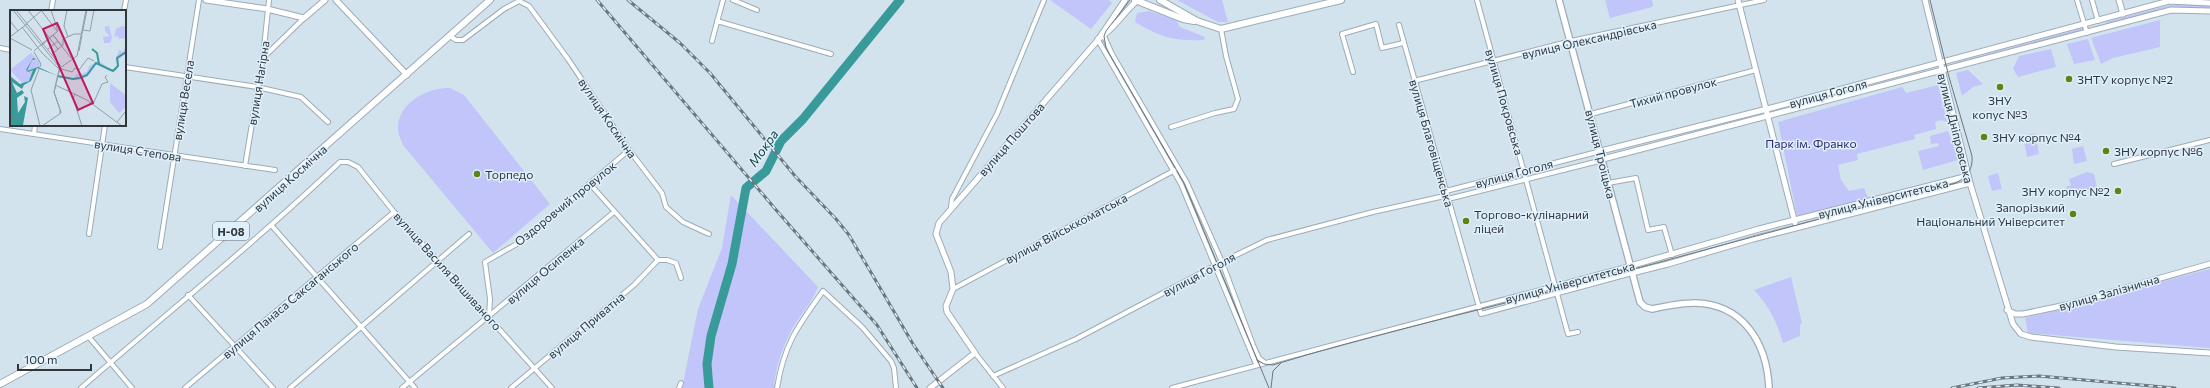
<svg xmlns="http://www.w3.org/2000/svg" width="2210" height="388" font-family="Commissioner,sans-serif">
	<rect width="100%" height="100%" fill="#d2e3ee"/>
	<!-- green -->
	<g fill="#c1c5fa">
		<path d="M1050 0H1109L1112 3 1091 29Z"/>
		<path d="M1177 0H1222L1228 22H1218Z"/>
		<path d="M1605 0H1652L1653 5 1652 7 1610 18Z"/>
		<path d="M2170 5H2210V9L2170 8 2107 25 2106 22Z"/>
		<path d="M1149 11 1176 20 1180 27 1205 37 1204 40C1173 41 1162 38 1135 22L1137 13Z"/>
		<path d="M2160 20V47L2113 58 2101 64 2091 38Z"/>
		<path d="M2083 28 2084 31 1958 66 1957 62Z"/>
		<path d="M2088 39 2095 60 2074 64 2067 44Z"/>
		<path d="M2051 49 2056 67 2018 77 2013 69 2019 56Z"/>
		<path d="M1968 70 1983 84 1973 87 1962 96 1956 73Z"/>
		<path d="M1938 85 1947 122 1941 120 1935 122 1936 129 1914 135 1915 139 1857 154 1858 160 1838 165 1841 180 1849 191 1864 188 1868 198 1797 216 1778 122 1902 87 1906 93Z"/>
		<path d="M450 88 464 95 550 204 493 253 403 145C401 140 398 134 398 129 397 103 428 87 450 88Z"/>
		<path d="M1948 131 1958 160 1923 170 1918 151 1939 146 1938 143 1931 144 1930 136Z"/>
		<path d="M2035 133 2039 154 2027 157 2023 136Z"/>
		<path d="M2083 146 2087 161 2074 164 2072 149Z"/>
		<path d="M2087 172 2094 174 2097 187 2069 194 2066 187 2071 185 2069 179Z"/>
		<path d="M1998 173 2002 189 1992 191 1988 176Z"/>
		<path d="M731 195 818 287C811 305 797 318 789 335 781 351 775 370 774 388H682L698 309 722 248Z"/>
		<path d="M2210 269V348L2028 333 2025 318Z"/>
		<path d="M1791 277 1802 323 1800 325V336L1783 343C1777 322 1769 306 1754 290Z"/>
	</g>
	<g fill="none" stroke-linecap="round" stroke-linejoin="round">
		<!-- river -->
		<path stroke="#389b9a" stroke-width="9" d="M709 388 707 364 711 336 732 264 746 188 766 171 781 141 803 119 900 0"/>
		<defs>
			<g id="minor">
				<path d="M733 0 757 10"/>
				<path d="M1477 0 1568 334 1578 332"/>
				<path d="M2077 0 2087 33"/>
				<path d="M2092 0 2098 21"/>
				<path d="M51 11 53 0"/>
				<path d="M124 11 126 0"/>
				<path d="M717 21 831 54"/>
				<path d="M1399 25 1481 314 1632 273"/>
				<path d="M1103 34 1112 54 1187 183 1222 262 1253 345 1259 358 1264 362"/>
				<path d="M450 36 456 40H463L504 9 519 1 529 6 568 59 629 150 662 193 666 207 683 222 709 234"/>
				<path d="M1098 40 1181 184 1256 364"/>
				<path d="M712 41 723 0"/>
				<path d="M0 48 11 50"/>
				<path d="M264 57 304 18"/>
				<path d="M125 67 257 87 301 97 328 122"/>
				<path d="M1353 72 1342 34 1376 24 1382 48 1403 43"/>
				<path d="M1414 81 1571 41 1764 0"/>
				<path d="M1591 114 1756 70"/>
				<path d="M1171 127 1215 113 1234 109 1238 99 1226 56 1221 29"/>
				<path d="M0 129 275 170"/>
				<path d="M34 134 35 125"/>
				<path d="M2114 164 2210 140"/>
				<path d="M245 166 263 57 269 0"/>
				<path d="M1608 183 1636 178 1648 230 1664 227 1672 255"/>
				<path d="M590 184 658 260H667L676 263 681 278"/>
				<path d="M1446 191 1601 151"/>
				<path d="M1448 199 1603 160"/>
				<path d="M951 207 952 199 997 114 1044 0"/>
				<path d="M272 226 415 388"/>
				<path d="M89 234 105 125"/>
				<path d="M160 247 199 0"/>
				<path d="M953 289 1175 170"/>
				<path d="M188 295 273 388"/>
				<path d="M489 317 490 299 485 262 522 241 629 150"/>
				<path d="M88 336 132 388"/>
				<path d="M975 353 1003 388"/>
				<path d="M993 376 1076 339 1222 262 1267 240 1373 212 1440 197"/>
				<path d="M81 388C167 313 257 241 340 162H348L358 167 394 212 552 388"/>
				<path d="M185 388 394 212"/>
				<path d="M290 388 469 234"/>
				<path d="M402 388 614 212"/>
				<path d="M511 388 634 285 658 260"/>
				<path d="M679 388 681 383"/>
				<path d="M777 388C784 344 798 326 823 291L862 327 891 361 894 368 896 388"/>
				<path d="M1172 388 1630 266"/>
			</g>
			<g id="tertiary">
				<path d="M206 0 267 9 304 18 325 0"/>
				<path d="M336 0 407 75"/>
				<path d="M1738 0 1795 223"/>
				<path d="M1925 0 1970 183 2013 324 2021 334 2031 337 2116 347 2210 353"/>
				<path d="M2119 0 2123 14"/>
				<path d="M1098 39C1115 29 1123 12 1138 0"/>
				<path d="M1601 151 1771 108 2169 1 2210 3"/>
				<path d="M1603 159 2171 10 2210 11"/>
				<path d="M1630 266 1759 229 1968 176"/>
				<path d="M1632 273 1668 264 1753 239 1970 183"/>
				<path d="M2007 310 2015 314H2023L2066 305 2210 264"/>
				<path d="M930 388 975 353 947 312 946 306 953 289 951 272 936 234 939 223 1098 40 1125 0"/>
			</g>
			<path id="secondary" d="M1559 0 1640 302 1645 307 1652 309C1666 306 1681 303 1695 303 1744 304 1767 344 1769 388"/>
			<g id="primary">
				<path d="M1135 0 1183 19 1194 21"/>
				<path d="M1160 0 1197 21 1221 29 1341 0"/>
				<path d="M0 384 147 304 490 0"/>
			</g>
		</defs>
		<!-- minor casing -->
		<use href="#minor" stroke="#9cacb7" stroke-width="6"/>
		<!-- tertiary casing -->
		<use href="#tertiary" stroke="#9cacb7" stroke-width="7"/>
		<!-- secondary casing -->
		<use href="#secondary" stroke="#9cacb7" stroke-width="8"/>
		<!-- primary casing -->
		<use href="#primary" stroke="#9cacb7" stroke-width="8"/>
		<!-- minor -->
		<use href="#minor" stroke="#fff" stroke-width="4"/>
		<!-- tertiary -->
		<use href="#tertiary" stroke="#fff" stroke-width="5"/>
		<!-- secondary -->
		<use href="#secondary" stroke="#fff" stroke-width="5.5"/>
		<!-- primary -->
		<use href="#primary" stroke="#fff" stroke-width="6"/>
		<!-- tram -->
		<g stroke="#6c767e" stroke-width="1">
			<path d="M1130 0 1106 31 1104 36 1106 48 1184 183 1269 388"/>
			<path d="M1257 360 1264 364 1273 365C1364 337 1456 316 1548 292 1684 256 1820 218 1956 183 1968 176 1973 169 1972 156L1949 77 1930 0"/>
			<path d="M1271 388 1273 371 1281 363"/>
		</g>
		<defs>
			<g id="rail">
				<path d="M597 0 777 211 877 325 917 388"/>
				<path d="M628 0 680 43 710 73 795 176 836 219 849 235 913 344 943 388"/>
				<path d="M1952 388 2002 378 2039 376 2175 388"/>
				<path d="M1978 388 2017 385 2059 388"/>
			</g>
		</defs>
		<!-- rail casing -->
		<use href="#rail" stroke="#6c767e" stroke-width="3"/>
		<!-- rail -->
		<use href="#rail" stroke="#dff0fc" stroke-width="1.5" stroke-dasharray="4.5" stroke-linecap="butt"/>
	</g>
	<!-- markers -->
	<g fill="#5b850e" stroke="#dff0fc" stroke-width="1.5">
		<circle cx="2069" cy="79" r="4"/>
		<circle cx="2000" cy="87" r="4"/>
		<circle cx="1984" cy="137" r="4"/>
		<circle cx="2106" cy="151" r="4"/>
		<circle cx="477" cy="174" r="4"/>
		<circle cx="2118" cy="191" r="4"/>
		<circle cx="2073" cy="214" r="4"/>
		<circle cx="1466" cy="221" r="4"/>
	</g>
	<g text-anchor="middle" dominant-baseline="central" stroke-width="3" stroke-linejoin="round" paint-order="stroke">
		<!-- shield labels -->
		<rect fill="#dff0fc" stroke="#646e76" stroke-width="1" x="213" y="222" width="36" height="18" rx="3"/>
		<g font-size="11" font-weight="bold" fill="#30373c">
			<text x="231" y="231">Н-08</text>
		</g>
		<!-- street labels -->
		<g font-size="12" fill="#30373c" stroke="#dff0fc">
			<text transform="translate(1589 39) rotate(-13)">вулиця Олександрівська</text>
			<text transform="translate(258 83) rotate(-81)">вулиця Нагірна</text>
			<text transform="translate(1673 92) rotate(-15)">Тихий провулок</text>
			<text transform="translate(1828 93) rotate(-15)">вулиця Гоголя</text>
			<text transform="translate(183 100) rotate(-81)">вулиця Весела</text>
			<text transform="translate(1505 102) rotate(74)">вулиця Покровська</text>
			<text transform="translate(608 118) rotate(56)">вулиця Космічна</text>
			<text transform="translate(1956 128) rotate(76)">вулиця Дніпровська</text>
			<text transform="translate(1011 139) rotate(-49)">вулиця Поштова</text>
			<text transform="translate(1432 143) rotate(74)">вулиця Благовіщенська</text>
			<text transform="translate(138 150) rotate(9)">вулиця Степова</text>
			<text transform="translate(1601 154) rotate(76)">вулиця Троїцька</text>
			<text transform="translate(1514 173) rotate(-15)">вулиця Гоголя</text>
			<text transform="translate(290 178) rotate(-42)">вулиця Космічна</text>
			<text transform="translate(1883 198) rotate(-14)">вулиця Університетська</text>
			<text transform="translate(565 203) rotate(-39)">Оздоровчий провулок</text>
			<text transform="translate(1066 228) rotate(-28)">вулиця Військкоматська</text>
			<text transform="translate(545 270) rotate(-40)">вулиця Осипенка</text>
			<text transform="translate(448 271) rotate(48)">вулиця Василя Вишиваного</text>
			<text transform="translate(1199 274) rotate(-28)">вулиця Гоголя</text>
			<text transform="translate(1570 282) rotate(-15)">вулиця Університетська</text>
			<text transform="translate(2109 292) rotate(-16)">вулиця Залізнична</text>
			<text transform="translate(290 300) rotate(-40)">вулиця Панаса Саксаганського</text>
			<text transform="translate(586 325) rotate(-40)">вулиця Приватна</text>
		</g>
		<!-- poi labels -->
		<g font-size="12" fill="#30373c" stroke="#dff0fc" text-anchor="start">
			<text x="2077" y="79">ЗНТУ корпус №2</text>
			<text x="2000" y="100" text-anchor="middle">ЗНУ<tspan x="2000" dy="14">копус №3</tspan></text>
			<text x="1992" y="137">ЗНУ корпус №4</text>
			<text x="2114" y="151">ЗНУ корпус №6</text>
			<text x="485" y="174">Торпедо</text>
			<text x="2110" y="191" text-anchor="end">ЗНУ корпус №2</text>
			<text x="2065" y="207" text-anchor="end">Запорізький<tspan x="2065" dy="14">Національний Університет</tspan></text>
			<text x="1474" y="214">Торгово-кулінарний<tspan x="1474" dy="14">ліцей</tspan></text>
		</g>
		<!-- park labels -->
		<g font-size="12" fill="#302972" stroke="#dff0fc">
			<text x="1811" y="143">Парк ім. Франко</text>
		</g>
		<!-- water labels -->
		<g font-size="13" font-style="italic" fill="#154241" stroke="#dff0fc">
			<text transform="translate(763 148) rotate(-55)">Мокра</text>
		</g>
	</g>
	<!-- overview -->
	<g transform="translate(10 10)">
		<rect width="116" height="116" fill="#d2e3ee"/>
		<path d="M99 16 102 28 100 33H94L93 27 100 26 95 21V17H93ZM112 16 116 17V28L109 29 108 26 104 27 106 19ZM116 35V44L109 49V55L106 61H99L87 54 77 67 64 70 66 65 77 62 79 56 89 51 101 60 106 58 108 54 106 48 109 40 113 42ZM21 43 30 52 29 58 24 59 20 70 13 74 0 60ZM100 73 116 85V97L109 103 100 92Z" fill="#c1c5fa"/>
		<path d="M23 48 26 49 22 50 17 61 28 57 48 66 27 58 21 71 14 75 12 79 2 72 7 83 12 80 14 83 7 88 8 103 15 92 14 86 18 88 13 115 0 116V66L10 74 19 71 23 60 18 62 16 60Z" fill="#389b9a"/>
		<path fill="none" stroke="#389b9a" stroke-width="2" d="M82 39 87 43 89 54M47 66 63 69 70 68 77 65 86 53 103 61 108 56 107 48 116 42"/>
		<path fill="none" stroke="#919ea7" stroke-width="1" d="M3 0 50 58 44 82 51 102H49M6 0 50 55 44 82 51 103 32 116M18 0 48 39M31 0 47 21M57 0 54 16 58 27M0 11 8 21M17 13 31 1M12 17 32 43 48 58 62 62 65 58 69 60 78 48 84 51M73 20 80 21 84 0M43 25 52 36M0 27 17 14M0 28 22 40M33 33 48 21 41 0M31 36 43 25 61 48M38 39 48 31M24 41 33 33M69 41 72 25M24 42 31 54 21 80 30 116M42 44 53 35V29L64 24H72L77 0M50 58 67 46 76 0M45 75 58 81M56 80 77 90 112 116M65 84 63 88 72 116M83 94 92 74 98 72 95 67 97 65M107 112 116 101"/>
		<path fill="#c2185b" fill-opacity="0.15" stroke="#c2185b" stroke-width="2" d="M47 13 83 93 68 100 33 19Z"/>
		<rect width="116" height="116" fill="none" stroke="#30373c" stroke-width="2"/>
	</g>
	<!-- scale -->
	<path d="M18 364v6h73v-6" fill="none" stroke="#30373c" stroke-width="2"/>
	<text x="24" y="364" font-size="12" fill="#30373c" stroke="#dff0fc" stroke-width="3" paint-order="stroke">100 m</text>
</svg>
